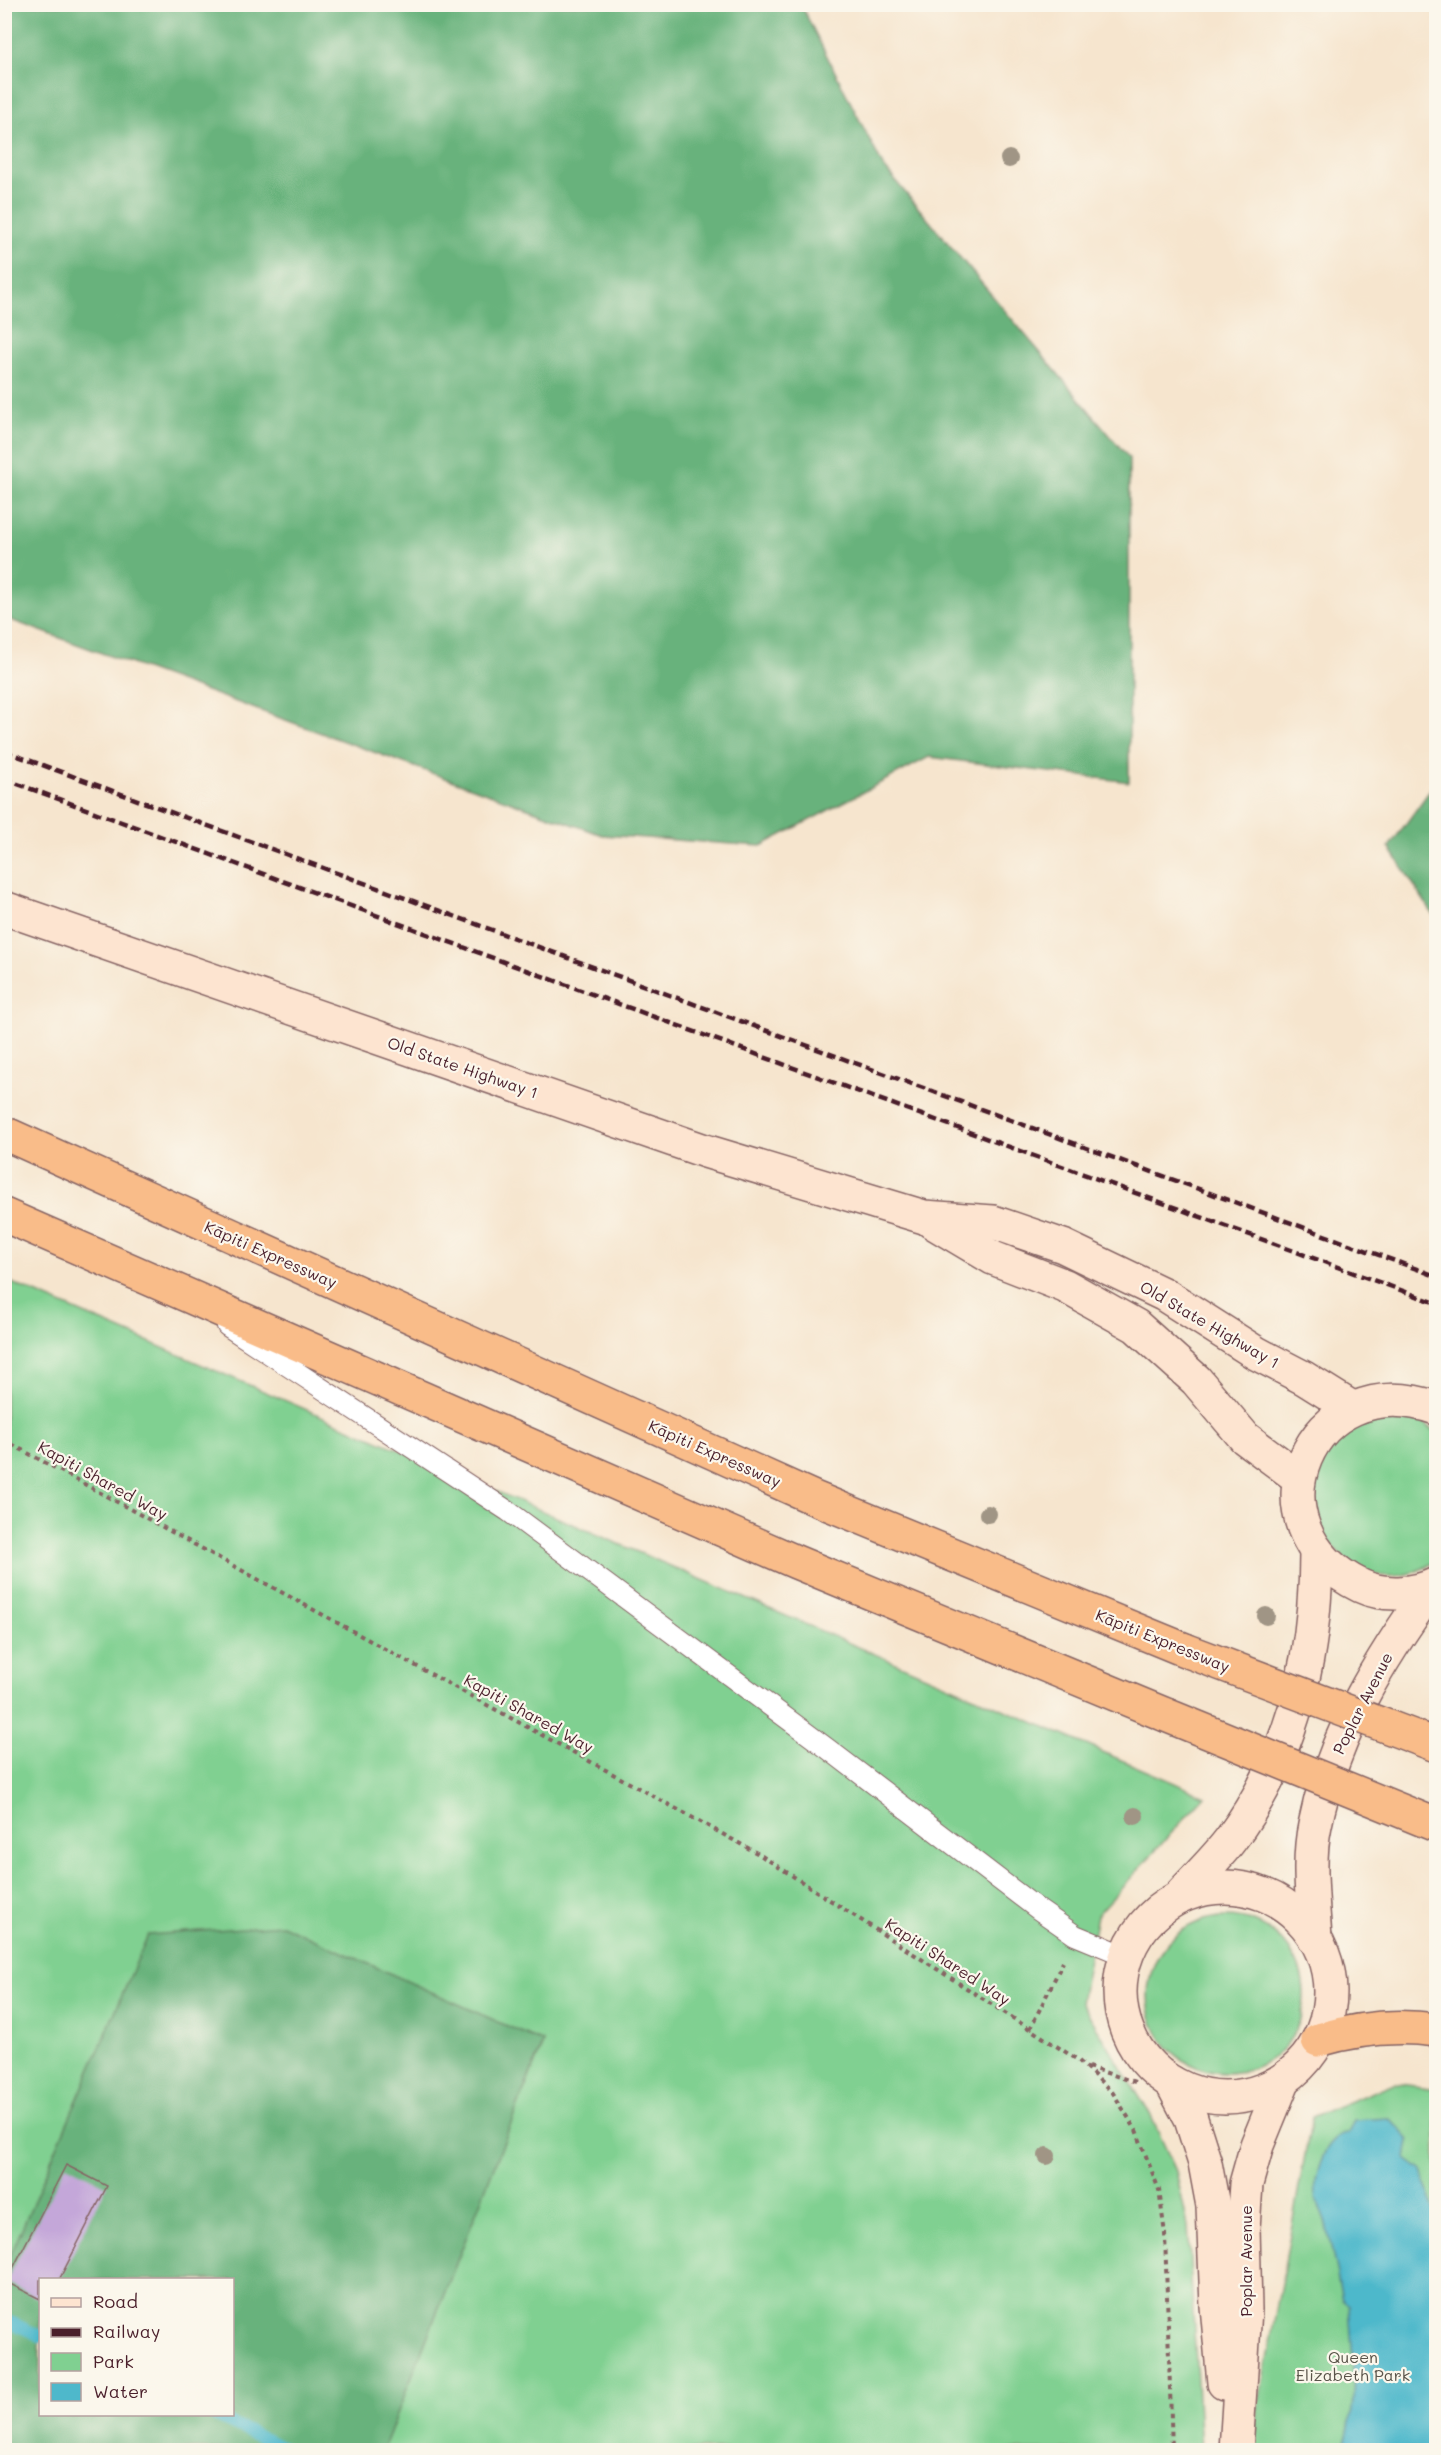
<svg xmlns="http://www.w3.org/2000/svg" width="1441" height="2455" font-family="Mali,sans-serif">
	<rect width="100%" height="100%" fill="#fbf7ec"/>
	<filter id="ink" filterUnits="userSpaceOnUse"><feTurbulence type="fractalNoise" baseFrequency=".0167" numOctaves="2"/><feDisplacementMap in="SourceGraphic" scale="12" xChannelSelector="R" yChannelSelector="G"/><feConvolveMatrix kernelMatrix="1 2 1 2 8 2 1 2 1" color-interpolation-filters="sRGB"/></filter>
	<filter id="wash" filterUnits="userSpaceOnUse"><feTurbulence type="fractalNoise" baseFrequency=".008" numOctaves="4" result="noise"/><feDisplacementMap in="SourceGraphic" scale="24" xChannelSelector="R" yChannelSelector="G"/><feGaussianBlur stdDeviation="1.35" result="paint"/><feColorMatrix in="noise" values="0 0 0 0 0 0 0 0 0 0 0 0 0 0 0 0 0 1.4 0 .05"/><feComposite in="paint" operator="in"/></filter>
	<g filter="url(#wash)">
		<rect width="100%" height="100%" fill="#f6e5ce"/>
		<!-- green -->
		<g fill="#80d091" stroke="#65785e" stroke-width="1.5">
			<path d="M5 1280 1205 1796 1097 1915 1081 2002 1150 2114 1176 2171 1188 2226 1201 2450H380L543 2043 11 2254 5 2253Z"/>
			<path d="M1398 1417 1423 1423 1436 1432V1561C1328 1632 1242 1431 1398 1417Z"/>
			<circle cx="1226" cy="1995" r="78"/>
			<path d="M1394 2083 1436 2089V2450H1250L1312 2117Z"/>
		</g>
		<!-- forest -->
		<g fill="#68b27b" stroke="#596853" stroke-width="1.5" fill-rule="evenodd">
			<path d="M4 5H801L883 166 1129 458V782L929 757 761 846 602 835 5 618Z"/>
			<path d="M1436 782V919L1389 847Z"/>
			<path d="M282 1925 543 2042 383 2450H5V2253L11 2254 148 1935ZM40 2280H232V2414H40Z"/>
		</g>
		<!-- water -->
		<path fill="#4eb8cb" stroke="#4c6c7b" stroke-width="1.5" d="M1389 2118 1409 2140 1406 2159 1422 2171 1436 2217V2450H1343C1360 2397 1352 2359 1349 2305L1342 2300C1337 2273 1331 2247 1325 2221 1323 2212 1317 2205 1316 2195 1313 2176 1325 2135 1348 2134L1354 2120Z"/>
		<g fill="none" stroke-linecap="round" stroke-linejoin="round">
			<!-- stream -->
			<g stroke="#4eb8cb" stroke-width="12">
				<path d="M4 2319 40 2336"/>
				<path d="M210 2414 288 2450"/>
			</g>
		</g>
		<g id="blocks">
			<!-- building -->
			<path fill="#c4a7d9" d="M66 2165 107 2186 59 2280H40V2299L6 2282Z"/>
		</g>
	</g>
	<g filter="url(#ink)">
		<use href="#blocks" fill-opacity="0" stroke="#866464" stroke-width="1.5"/>
		<g fill="none" stroke-linecap="round" stroke-linejoin="round">
			<defs>
				<path id="lane" d="M227 1326 508 1511 828 1749 1039 1910 1075 1935 1126 1956"/>
				<g id="secondary">
					<path d="M4 908 705 1151 924 1217 993 1222 1063 1246 1165 1295 1256 1353 1304 1378 1352 1408"/>
					<path d="M931 1221 993 1258 1065 1286 1136 1326 1196 1380 1245 1438 1299 1478"/>
					<path d="M1436 1408C1309 1363 1240 1528 1361 1586 1382 1596 1415 1595 1436 1584"/>
					<circle cx="1225" cy="1992" r="105"/>
					<path d="M1179 1897C1196 1878 1216 1859 1231 1839 1293 1755 1316 1654 1316 1553"/>
					<path d="M1315 1939C1313 1903 1307 1861 1315 1825 1333 1735 1380 1659 1433 1586"/>
					<path d="M1172 2083 1191 2119 1205 2163 1213 2206 1217 2306 1224 2383"/>
					<path d="M1236 2450 1245 2309 1243 2228 1246 2184 1257 2145 1284 2079"/>
				</g>
				<g id="highway">
					<path d="M4 1133 814 1498 1185 1650"/>
					<path d="M4 1215 796 1562 1166 1715"/>
					<path d="M1318 2040C1358 2028 1395 2024 1436 2030"/>
				</g>
			</defs>
			<!-- lane casing -->
			<use href="#lane" stroke="#866464" stroke-width="22"/>
			<!-- secondary casing -->
			<use href="#secondary" stroke="#866464" stroke-width="36"/>
			<!-- highway casing -->
			<use href="#highway" stroke="#866464" stroke-width="36"/>
			<!-- path -->
			<g stroke="#866464" stroke-width="4" stroke-dasharray="4.5 4.5" stroke-linecap="butt">
				<path d="M4 1440 757 1853 1078 2060 1113 2093 1136 2130 1159 2190 1165 2234 1172 2450"/>
				<path d="M1030 2029 1063 1962"/>
				<path d="M1088 2067 1135 2082"/>
			</g>
			<!-- lane -->
			<use href="#lane" stroke="#fff" stroke-width="20"/>
			<!-- secondary -->
			<use href="#secondary" stroke="#fde4d0" stroke-width="33"/>
			<!-- highway -->
			<use href="#highway" stroke="#f9bc89" stroke-width="33"/>
			<!-- rail -->
			<g stroke="#4a1f2b" stroke-width="4.5" stroke-dasharray="9 4.5" stroke-linecap="butt">
				<path d="M4 751 1436 1276"/>
				<path d="M4 779 1436 1303"/>
			</g>
			<defs>
				<g id="highway-bridge">
					<path d="M1185 1650 1436 1745"/>
					<path d="M1166 1715 1436 1825"/>
				</g>
			</defs>
			<!-- highway-bridge casing -->
			<use href="#highway-bridge" stroke="#866464" stroke-width="36" stroke-linecap="butt"/>
			<!-- highway-bridge -->
			<use href="#highway-bridge" stroke="#f9bc89" stroke-width="33"/>
		</g>
		<!-- trees -->
		<g fill="#a09585">
			<circle cx="1009" cy="159" r="9"/>
			<circle cx="988" cy="1514" r="9"/>
			<circle cx="1266" cy="1616" r="9"/>
			<circle cx="1135" cy="1816" r="9"/>
			<circle cx="1047" cy="2156" r="9"/>
		</g>
	</g>
	<g text-anchor="middle" dominant-baseline="central" stroke-width="4.5" stroke-linejoin="round" paint-order="stroke">
		<!-- street labels -->
		<g font-size="16" fill="#4a1f2b" stroke="#fbf7ec">
			<text transform="translate(463 1067) rotate(19)">Old State Highway 1</text>
			<text transform="translate(271 1254) rotate(24)">Kāpiti Expressway</text>
			<text transform="translate(1210 1324) rotate(30)">Old State Highway 1</text>
			<text transform="translate(715 1453) rotate(24)">Kāpiti Expressway</text>
			<text transform="translate(103 1480) rotate(29)">Kapiti Shared Way</text>
			<text transform="translate(1163 1640) rotate(22)">Kāpiti Expressway</text>
			<text transform="translate(1362 1703) rotate(-63)">Poplar Avenue</text>
			<text transform="translate(529 1713) rotate(29)">Kapiti Shared Way</text>
			<text transform="translate(948 1961) rotate(33)">Kapiti Shared Way</text>
			<text transform="translate(1245 2261) rotate(-90)">Poplar Avenue</text>
		</g>
		<!-- park labels -->
		<g font-size="16" fill="#5a544a" stroke="#fbf7ec">
			<text x="1353" y="2356">Queen<tspan x="1353" dy="18">Elizabeth Park</tspan></text>
		</g>
	</g>
	<!-- margin -->
	<rect width="1441" height="2455" fill="none" stroke="#fbf7ec" stroke-width="24"/>
	<!-- legend -->
	<rect x="39" y="2278" width="195" height="138" fill="#fbf7ec" stroke="#b4a19f" stroke-width="1.5"/>
	<rect x="51" y="2298" width="30" height="9" fill="#fde4d0" stroke="#b4a19f" stroke-width="1.5"/>
	<text x="93" y="2308" font-size="18" fill="#4a1f2b">Road</text>
	<rect x="51" y="2328" width="30" height="9" fill="#4a1f2b" stroke="#b4a19f" stroke-width="1.5"/>
	<text x="93" y="2338" font-size="18" fill="#4a1f2b">Railway</text>
	<rect x="51" y="2353" width="30" height="18" fill="#80d091" stroke="#b4a19f" stroke-width="1.5"/>
	<text x="93" y="2368" font-size="18" fill="#4a1f2b">Park</text>
	<rect x="51" y="2383" width="30" height="18" fill="#4eb8cb" stroke="#b4a19f" stroke-width="1.5"/>
	<text x="93" y="2398" font-size="18" fill="#4a1f2b">Water</text>
</svg>
